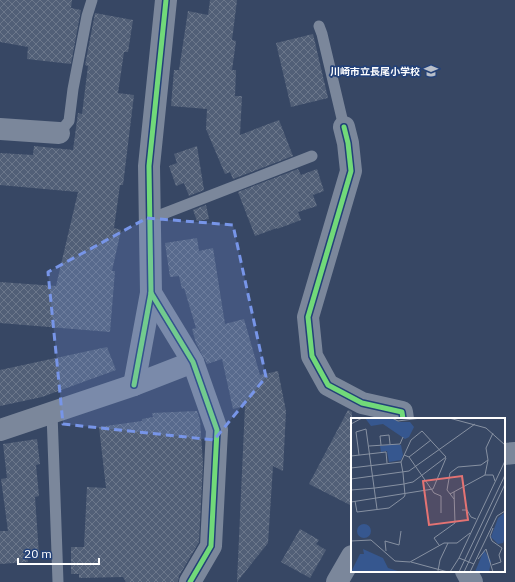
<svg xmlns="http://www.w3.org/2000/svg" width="515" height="582" font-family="'IBM Plex Sans','Noto Sans JP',sans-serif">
	<defs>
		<pattern id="building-cross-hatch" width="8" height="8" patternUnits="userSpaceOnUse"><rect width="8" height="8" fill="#515f77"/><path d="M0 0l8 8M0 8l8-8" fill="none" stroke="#6b778b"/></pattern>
	</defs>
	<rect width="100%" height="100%" fill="#374764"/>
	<!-- building -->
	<g fill="url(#building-cross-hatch)">
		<path d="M0 0H72L71 8 81 10 71 64 27 59 28 47 0 42Z"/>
		<path d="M210 0H237L232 40 236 41 232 70H236L235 96H242L240 135 279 120 293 156 233 179 230 172 225 174 206 129 207 109 171 106 174 70H179L188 11 208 15Z"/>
		<path d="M95 13 133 20 128 52H124L118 93 134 95 123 185H120L114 228 121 230 112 271H115L110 332 0 323V282L56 286 78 192 0 185V153L33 155 34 146 73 150 78 113 82 114 88 66 85 65Z"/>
		<path d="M313 34 328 98 291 107 276 43Z"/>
		<path d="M197 146 204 190 189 196 184 183 176 186 169 166 177 163 174 154Z"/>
		<path d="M298 169 301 175 317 169 324 191 313 195 317 206 298 212 301 220 277 229V228L255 236 238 192Z"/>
		<path d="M206 205 209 219 197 221 193 210Z"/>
		<path d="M197 238 199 251 213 248 225 324 244 319 260 375 278 371 286 411 283 471 273 466 268 543 237 582 245 406 233 409 222 359 207 364 196 343 192 329 196 328 184 288 182 289 179 276 170 277 165 243Z"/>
		<path d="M107 347 116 370 42 397 0 406V370Z"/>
		<path d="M348 410 352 412V506L309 484Z"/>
		<path d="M197 411 200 420 203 464 199 542 179 576 178 582H126L123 577 79 578V574H71V547H84L87 487 106 488 99 427 142 421V419L153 417 152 413Z"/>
		<path d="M37 439 40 464 36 465 39 496 35 497 39 555 27 556 28 562 0 564V531H8L1 479 7 478 3 444Z"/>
		<path d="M300 529 319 540 316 544 326 550 310 578 281 562Z"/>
	</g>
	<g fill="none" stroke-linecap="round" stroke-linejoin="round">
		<!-- lane -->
		<g stroke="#7b879b" stroke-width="11">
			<path d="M319 26 322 34 344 127"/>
			<path d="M59 133 69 121 73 89 87 16 92 0"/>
			<path d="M150 219 312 156"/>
			<path d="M52 413 58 582"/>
		</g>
		<!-- street -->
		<g stroke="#7b879b" stroke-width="22">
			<path d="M344 127 348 143 351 171 308 317 312 356 328 385 362 403 402 412 403 419"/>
			<path d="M0 129 59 133"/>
			<path d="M151 293 193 362 217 430 211 546 190 582"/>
			<path d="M134 385 151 293 149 166 166 0"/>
			<path d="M0 430 134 385 193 362"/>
			<path d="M504 454 515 453"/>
			<path d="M466 571 472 582"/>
			<path d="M337 582 352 556"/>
		</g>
		<defs>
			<g id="cycleway">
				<path d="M344 127 348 143 351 171 308 317 312 356 328 385 362 403 402 412 403 419"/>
				<path d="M151 293 193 362 217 430 211 546 190 582"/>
				<path d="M134 385 151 293 149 166 166 0"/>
			</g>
		</defs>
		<!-- cycleway casing -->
		<use href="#cycleway" stroke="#234178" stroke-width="8"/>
		<!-- cycleway -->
		<use href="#cycleway" stroke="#71d979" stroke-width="5"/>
	</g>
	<!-- marked area -->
	<path fill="#7795e8" fill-opacity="0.2" stroke="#7795e8" stroke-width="3" stroke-dasharray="8 5" stroke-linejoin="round" d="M147 218 233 225 266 377 214 440 63 424 48 272Z"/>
	<!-- icons -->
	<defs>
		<symbol id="school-bare" viewBox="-9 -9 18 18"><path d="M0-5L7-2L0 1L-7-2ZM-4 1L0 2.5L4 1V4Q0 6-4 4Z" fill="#b9bfc9" stroke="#234178" stroke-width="2.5" paint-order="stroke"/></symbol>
	</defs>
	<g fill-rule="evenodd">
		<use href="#school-bare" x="421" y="61" width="20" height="20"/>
	</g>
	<g text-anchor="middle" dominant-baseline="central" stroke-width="3.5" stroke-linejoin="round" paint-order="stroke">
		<!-- poi labels -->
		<g font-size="10" font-weight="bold" fill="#fff" stroke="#234178" text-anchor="end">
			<text x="420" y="71">川崎市立長尾小学校</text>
		</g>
	</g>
	<!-- overview -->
	<g transform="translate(351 418)">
		<rect width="154" height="154" fill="#374764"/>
		<path d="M44 26 50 27 52 37 50 42 38 44 36 33 30 34 29 28ZM153 95 154 119 152 125 147 126 140 119 147 100ZM6 113a7 7 0 1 1 14 0a7 7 0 1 1-14 0ZM133 132 140 143 138 154H124Z" fill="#36578f"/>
		<path d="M14 0H41L48 4H59L63 9 58 19 54 21 32 6 20 8ZM153 96 154 98V117L152 110 145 108ZM12 131 32 140 37 150 50 154H0L9 136H13Z" fill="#36578f"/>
		<path fill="none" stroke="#8791a2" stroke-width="1" d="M41 0 47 3 70 0M98 0 135 10 154 27M0 6 11 0M30 27 29 18 38 17 39 26M18 28 49 26 52 19M8 37 5 14 15 11 26 91M53 37 58 39 83 75 90 78V95M0 38 35 34 36 45M58 39 80 22M0 50 50 44M134 57H142L144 63M0 61 58 53 124 6M0 72 24 70 53 66 57 65 62 64 95 39 71 13 60 22 50 44 52 55 54 77 53 79 38 90 6 94 4 83M99 76 134 57 137 42 135 30 142 15M103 81 96 72 99 55 107 49 130 47 137 42M0 84 82 71 95 40M111 92H116L120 99 125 101M0 123 20 122 44 143 59 144 93 125H106L119 115M88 127 83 120 104 105 103 74M35 133 34 123 48 127 50 113M108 140 123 146M127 141 135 131 142 154M60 144 97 154M141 147 150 144 148 137 151 130 141 123 139 118 142 110M87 153 89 142 97 125M99 154 108 140 154 43M108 154 154 57M113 154 154 66M119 154 146 98 154 93"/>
		<path fill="#e47373" fill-opacity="0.15" stroke="#e47373" stroke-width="2" d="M111 58 117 102 78 107 72 63Z"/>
		<rect width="154" height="154" fill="none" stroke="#fff" stroke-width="2"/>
	</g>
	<!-- scale -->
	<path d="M18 558v6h81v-6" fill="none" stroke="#ffffff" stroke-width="2"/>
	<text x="24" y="558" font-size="12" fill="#ffffff" stroke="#234178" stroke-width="3" paint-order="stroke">20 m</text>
</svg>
